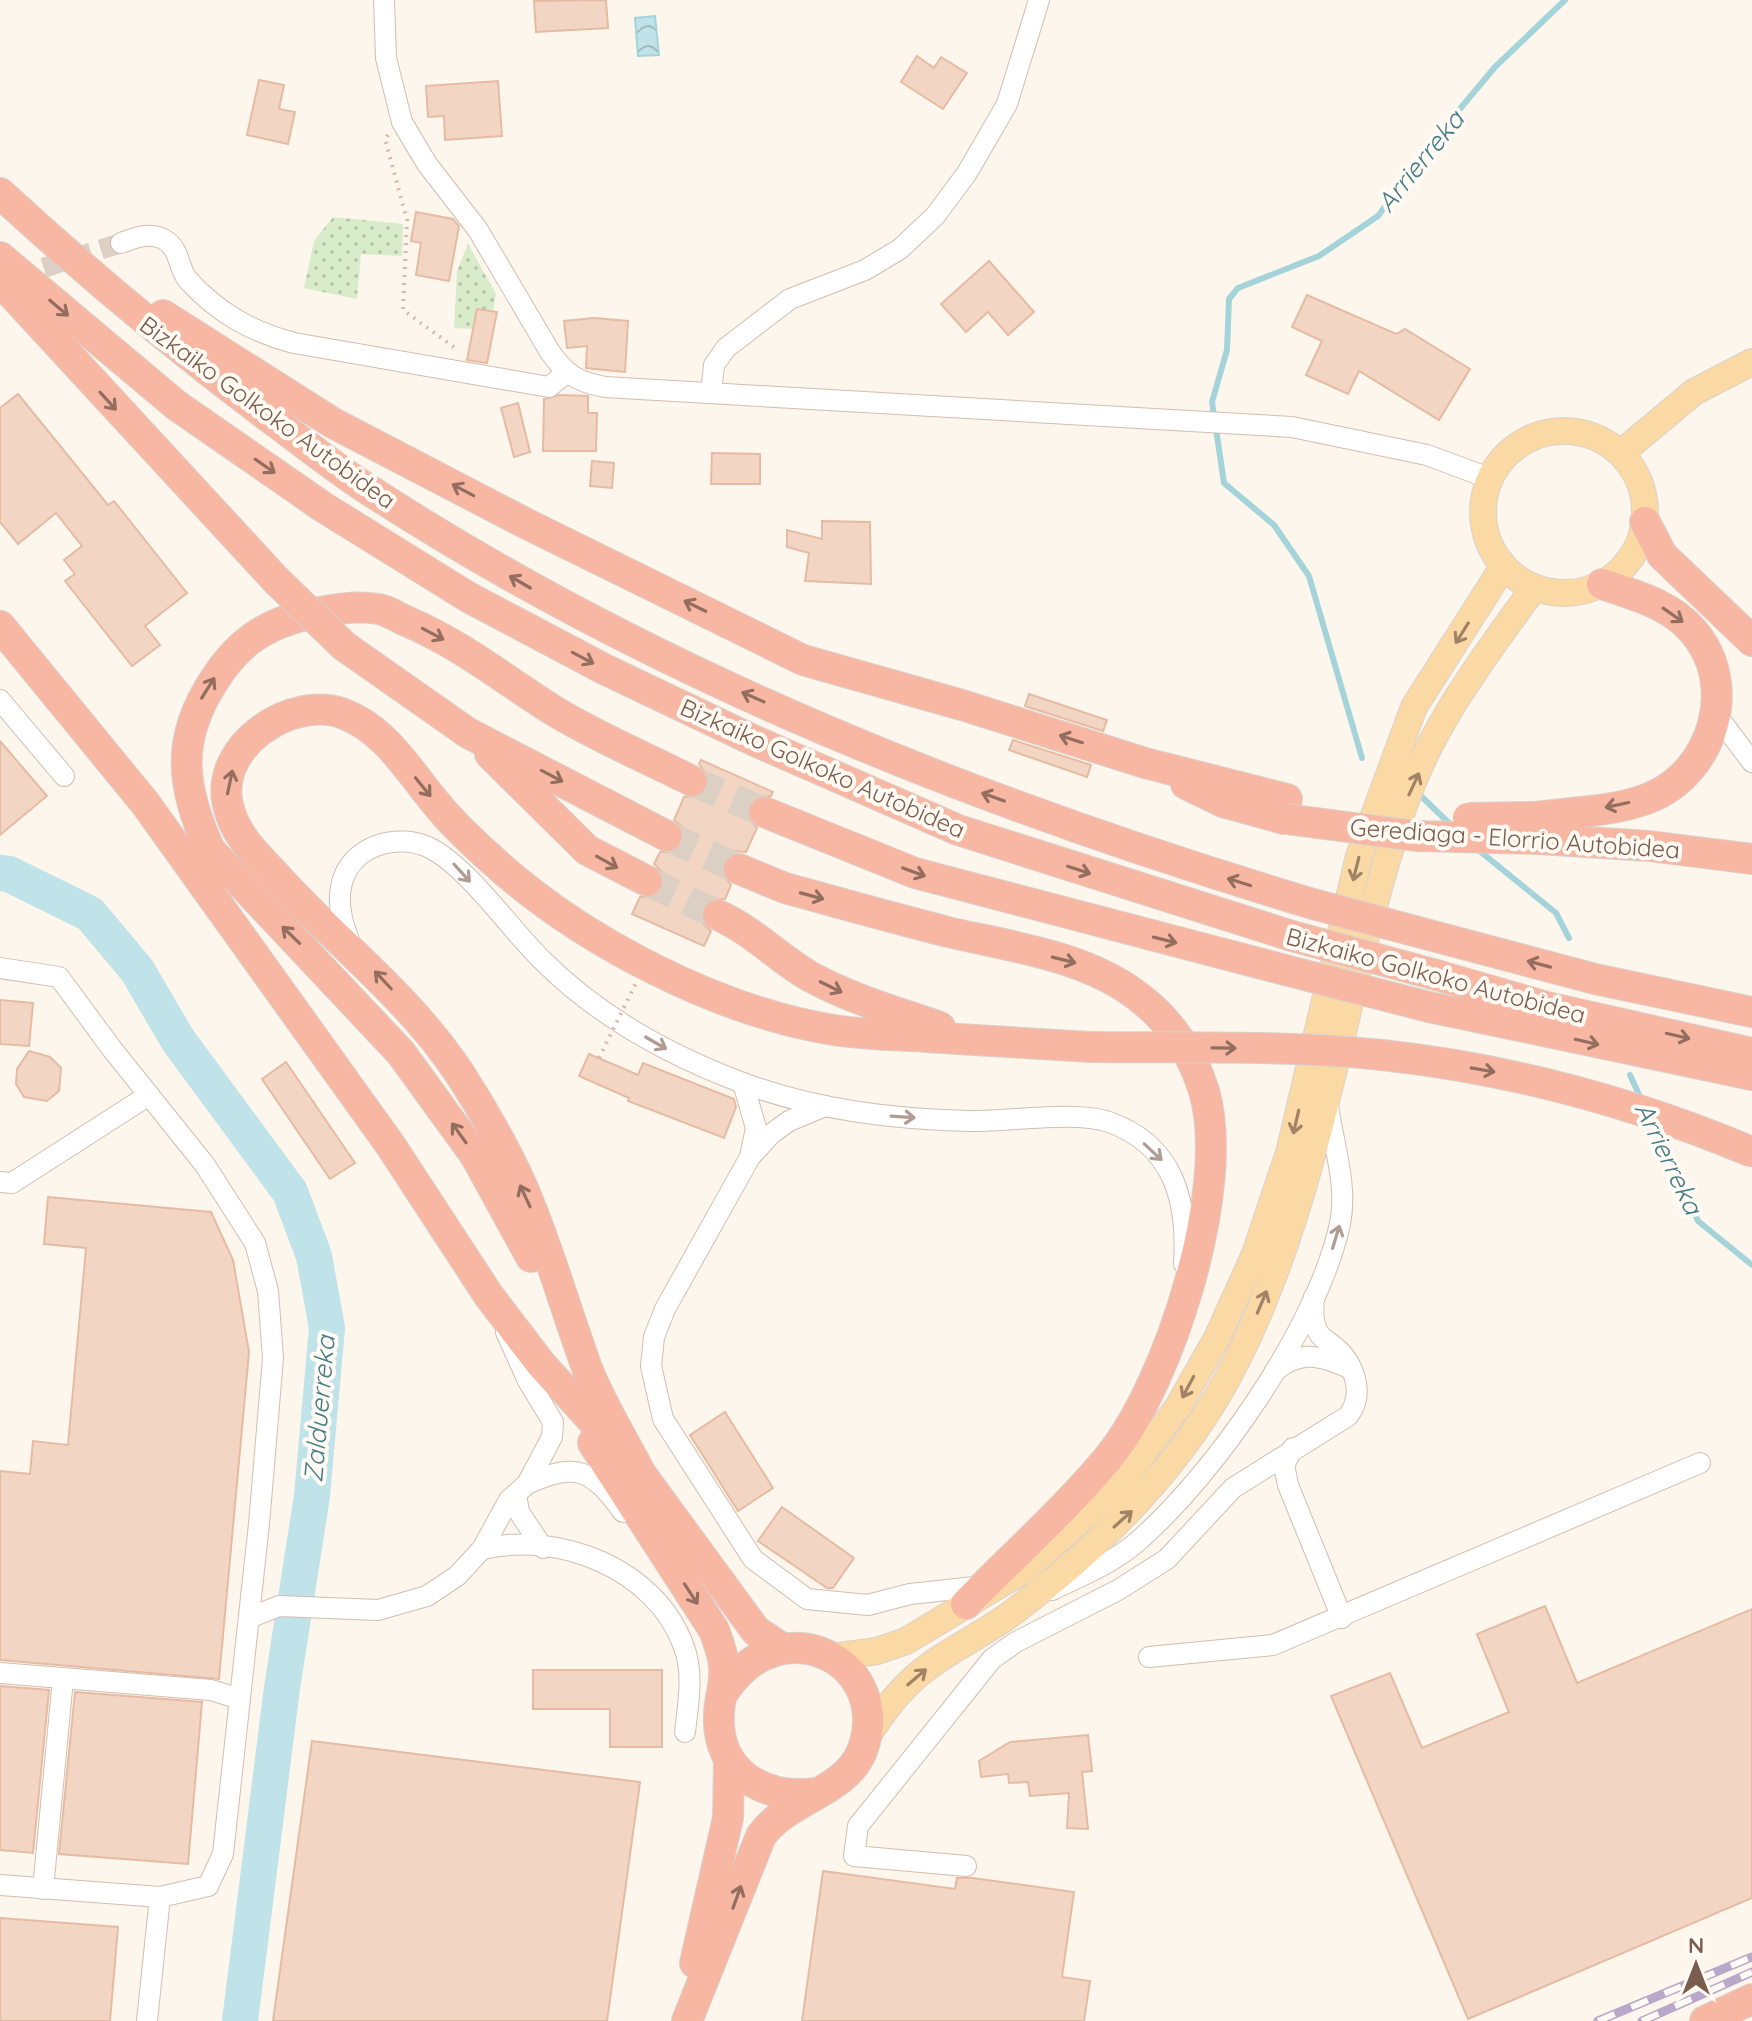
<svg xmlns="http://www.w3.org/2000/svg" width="1752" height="2021" font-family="Quicksand,sans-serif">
	<defs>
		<pattern id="garden-dots" width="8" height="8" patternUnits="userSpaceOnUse" patternTransform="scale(2)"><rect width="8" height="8" fill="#d8ecc9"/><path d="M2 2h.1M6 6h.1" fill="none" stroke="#b4c2a5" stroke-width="1.8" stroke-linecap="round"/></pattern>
		<pattern id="water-waves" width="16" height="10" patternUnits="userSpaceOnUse" patternTransform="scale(2)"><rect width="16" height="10" fill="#bfe3e8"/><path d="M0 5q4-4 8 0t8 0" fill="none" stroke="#a0bbbe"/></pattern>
	</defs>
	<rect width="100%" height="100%" fill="#fdf6ec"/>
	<!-- garden -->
	<g fill="url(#garden-dots)">
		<path d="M333 217 403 224 402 256 361 254 357 299 304 288 314 241Z"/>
		<path d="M468 244 496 294 493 311 478 309 473 329 454 328 457 271Z"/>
	</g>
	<!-- water -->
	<path fill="url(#water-waves)" stroke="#a5d3da" stroke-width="2" d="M655 16 659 55 638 56 635 18Z"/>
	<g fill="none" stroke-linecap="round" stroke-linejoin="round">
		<!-- stream -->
		<g stroke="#a5d3da" stroke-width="6">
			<path d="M1362 758 1309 576 1274 525 1224 483 1212 402 1227 350 1229 299 1238 288 1319 256 1378 216 1433 141 1495 67 1565 0"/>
			<path d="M1421 796 1453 827"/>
			<path d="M1476 848 1556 913 1569 938"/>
			<path d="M1630 1075 1642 1101"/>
			<path d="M1654 1126 1698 1221 1752 1265"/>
		</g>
		<!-- river -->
		<path stroke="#bfe3e8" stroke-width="36" d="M0 873 9 874 90 914 137 970 178 1040 290 1192 314 1256 327 1328 312 1496 282 1688 240 2021"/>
	</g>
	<!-- building -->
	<g fill="#f3d5c3" stroke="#e6bba3" stroke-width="2">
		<path d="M606 0 608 28 536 32 534 1Z"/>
		<path d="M917 56 934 68 941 57 967 73 943 109 901 82Z"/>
		<path d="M259 80 284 85 279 109 295 112 288 144 247 135Z"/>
		<path d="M498 81 502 136 445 140 444 116 428 117 426 86Z"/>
		<path d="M416 212 453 219 459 226 449 281 416 275 421 243 411 241Z"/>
		<path d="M989 261 1034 312 1008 335 988 312 966 332 941 304Z"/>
		<path d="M1307 295 1396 334 1405 329 1470 369 1439 420 1359 371 1348 394 1306 375 1322 341 1292 327Z"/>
		<path d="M477 309 497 312 487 363 467 360Z"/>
		<path d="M594 318 628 321 625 372 586 368 587 346 567 348 564 321Z"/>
		<path d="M18 394 108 505 114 501 187 593 145 626 160 645 132 666 65 581 75 574 64 560 82 546 56 513 18 544 0 522V408Z"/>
		<path d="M559 395 588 396V413H597L596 451H543L544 399Z"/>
		<path d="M518 403 530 452 514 457 501 408Z"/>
		<path d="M712 453 760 454V484H711Z"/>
		<path d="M592 461 614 463 612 488 590 486Z"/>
		<path d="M822 521 870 522 871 584 805 581 809 553 787 547V530L822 539Z"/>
		<path d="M1029 694 1107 720 1103 731 1025 706Z"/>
		<path d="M1013 740 1091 765 1087 777 1009 750Z"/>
		<path d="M0 741 47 796 0 835Z"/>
		<path d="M701 760 773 792 771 796 754 797 748 805 746 815 757 828 746 852 736 851 723 861 721 872 731 885 725 899 709 900 702 908 703 924 711 931 704 946 632 914 640 897 656 896 663 889 662 872 654 864 660 852H676L683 844 682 827 674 820 684 797 701 796 708 788 710 779 699 764Z"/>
		<path d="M0 1000 33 1003 29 1046 0 1044Z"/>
		<path d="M29 1051 50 1057 61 1068 59 1091 47 1101 24 1097 16 1084 17 1069Z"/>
		<path d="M589 1054 638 1075 643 1063 734 1099 736 1107 724 1138 628 1101 629 1098 579 1076Z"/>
		<path d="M286 1062 355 1163 330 1179 262 1079Z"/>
		<path d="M48 1197 211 1212 233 1260 249 1352 219 1679 0 1660V1471L30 1474 33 1441 68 1445 86 1248 44 1244Z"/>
		<path d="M725 1412 773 1488 738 1511 690 1435Z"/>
		<path d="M782 1507 854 1558 833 1588H827L758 1541Z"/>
		<path d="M1545 1606 1577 1683 1752 1609V1898L1468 2019 1331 1696 1390 1673 1422 1748 1509 1712 1477 1634Z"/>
		<path d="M533 1670H662V1747H610V1709H533Z"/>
		<path d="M0 1686 49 1690 33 1853 0 1850Z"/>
		<path d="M75 1692 202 1702 188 1864 59 1854Z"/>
		<path d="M1088 1735 1092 1771 1082 1772 1088 1829 1067 1828 1069 1793 1030 1796 1028 1782 1009 1783 1008 1774 981 1777 979 1761 1010 1742Z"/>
		<path d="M312 1741 640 1782 607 2021H273Z"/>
		<path d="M823 1871 955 1889 957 1878H972L1074 1892 1062 1977 1090 1981 1084 2021H802Z"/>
		<path d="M0 1918 118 1927 110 2021H0Z"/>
	</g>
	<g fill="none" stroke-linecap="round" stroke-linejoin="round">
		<!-- minor-tunnel -->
		<path stroke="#dcd0c4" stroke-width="20" stroke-dasharray="20 10" stroke-linecap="butt" d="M15 277 121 243"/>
		<!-- highway-tunnel -->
		<g stroke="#dcd0c4" stroke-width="30" stroke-dasharray="30 15" stroke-linecap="butt">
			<path d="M692 781 764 812"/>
			<path d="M667 836 739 869"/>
			<path d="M647 881 718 915"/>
		</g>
		<defs>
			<g id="minor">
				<path d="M384 0 386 58 402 122 427 164 478 230 550 352C566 375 578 382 605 387L1292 427 1427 455 1489 478"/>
				<path d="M121 243C135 238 148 232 163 239 181 248 177 267 188 280 218 313 252 332 294 343L549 387 566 373"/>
				<path d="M711 393 714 365 726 348 790 299 865 270 900 249 935 216 967 173 1007 104 1039 0"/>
				<path d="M0 700 64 776"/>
				<path d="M1715 713 1752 762"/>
				<path d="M351 946C344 927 337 908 341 887 348 846 398 831 432 849 470 870 510 929 543 961 598 1016 671 1056 743 1083 816 1110 892 1119 969 1121 1007 1122 1075 1110 1109 1122 1174 1145 1188 1201 1184 1264"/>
				<path d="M0 968 59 977 112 1049 205 1165 255 1243 268 1291 273 1358 259 1524 223 1854 208 1886 160 1897"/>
				<path d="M743 1083 756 1128 750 1157"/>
				<path d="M825 1106 789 1121 771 1134 750 1157 665 1309 654 1337 651 1366 663 1419 753 1559 807 1599 868 1605 910 1594 984 1586"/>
				<path d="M0 1182 12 1183 149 1095"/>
				<path d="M1275 1371C1301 1349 1322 1356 1351 1369"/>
				<path d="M1293 1448 1284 1465 1288 1485 1342 1618"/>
				<path d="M527 1484C576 1462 592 1469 623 1512"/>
				<path d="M516 1494 519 1512 543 1548"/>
				<path d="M482 1549C558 1531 656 1568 684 1647 694 1674 688 1704 685 1732"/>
				<path d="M1052 1590C1081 1576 1113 1563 1137 1542 1216 1473 1317 1328 1340 1224 1348 1185 1333 1144 1328 1105"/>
				<path d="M249 1618 279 1606 378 1610 427 1596 457 1576 482 1549 509 1500 527 1484 552 1437 553 1422 528 1381 506 1332"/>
				<path d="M1149 1657 1273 1645 1700 1463"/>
				<path d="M0 1673 211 1690 240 1699"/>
				<path d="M966 1866 854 1856 858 1826 992 1659 1016 1642 1118 1590 1167 1559 1233 1488 1348 1416C1365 1395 1355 1364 1335 1347 1331 1343 1324 1340 1320 1335 1312 1324 1313 1310 1314 1297"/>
				<path d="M0 1885 160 1897 147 2021"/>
				<path d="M43 1889 63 1679"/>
			</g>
			<g id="major">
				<circle cx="1564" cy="512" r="81"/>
				<path d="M1621 453 1694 392 1752 362"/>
				<path d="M832 1657 877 1651 906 1641 1024 1570 1118 1487 1178 1407 1217 1338 1255 1254 1289 1153 1359 856 1414 707 1503 567"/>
				<path d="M867 1736C880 1717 893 1698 910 1682 939 1654 980 1637 1012 1613 1102 1545 1183 1466 1235 1364 1323 1191 1341 994 1402 812 1429 728 1483 658 1534 588"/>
			</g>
			<g id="highway">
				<path d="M0 193C88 274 178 349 274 421 304 443 334 467 366 488 656 677 983 805 1313 904"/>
				<path d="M0 257 176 405 323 507 468 597 604 669 755 741 958 830 1292 936"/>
				<path d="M0 281 276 580"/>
				<path d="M163 315 333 423 525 523 803 660 962 705 1145 763 1287 799"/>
				<path d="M1645 522 1662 555 1752 641"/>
				<path d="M0 626 145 803 391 1146 489 1296 541 1364 641 1474 756 1631 782 1648"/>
				<path d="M344 646 468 733 667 836"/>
				<path d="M490 754 587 850 647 881"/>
				<path d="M1186 784 1223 802 1284 819"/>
				<path d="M764 812 915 873 1285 970"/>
				<path d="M1534 817C1570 812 1614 812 1649 798 1713 773 1740 685 1693 631 1670 604 1634 595 1602 584"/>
				<path d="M1538 839 1649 846 1752 859"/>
				<path d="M739 869 785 888C839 903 893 918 948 932 1013 947 1087 956 1140 998 1171 1022 1193 1055 1204 1091 1232 1186 1170 1382 1109 1457 1066 1509 1013 1556 966 1604"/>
				<path d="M718 915C755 932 779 959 811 977 851 999 897 1012 940 1027"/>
				<path d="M1452 941 1595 979 1752 1012"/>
				<path d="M1440 976 1547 1007 1752 1053"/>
				<path d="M1429 1007 1752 1075"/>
				<path d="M531 1257 475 1155 401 1053 210 850C181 787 175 739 215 679 237 644 265 624 306 615 329 610 354 605 378 609 387 610 397 617 406 621 461 644 506 681 556 712 599 738 647 758 692 781"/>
				<path d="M593 1443 714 1630C718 1641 723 1654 724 1666 726 1684 719 1698 719 1715 716 1772 764 1800 814 1793"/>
				<path d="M641 1474C623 1439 601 1404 587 1368 567 1313 551 1257 529 1203 513 1162 484 1111 460 1074 410 998 339 945 279 879 258 856 235 837 228 805 214 746 292 694 344 714 390 731 415 782 447 816 463 834 482 851 500 867 586 943 720 1012 834 1030 864 1035 895 1035 926 1037 980 1040 1035 1044 1090 1047"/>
				<path d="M695 1963 728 1818 729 1761"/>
				<path d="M687 2021 761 1836C788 1798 845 1793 862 1751 895 1665 784 1603 725 1690"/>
				<path d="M1705 2021 1752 1999"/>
			</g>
		</defs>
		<!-- minor casing -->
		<use href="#minor" stroke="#d1beb0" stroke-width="22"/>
		<!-- major casing -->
		<use href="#major" stroke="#dad1cd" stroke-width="28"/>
		<!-- highway casing -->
		<use href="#highway" stroke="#dad1cd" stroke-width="32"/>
		<!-- path -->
		<path stroke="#d9b8a5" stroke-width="4" stroke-dasharray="2 6" stroke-linecap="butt" d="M388 135 385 139 407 220 403 310 458 350"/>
		<!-- minor -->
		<use href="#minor" stroke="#fff" stroke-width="20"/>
		<!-- major -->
		<use href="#major" stroke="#fbd9a5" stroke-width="26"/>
		<!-- highway -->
		<use href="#highway" stroke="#f7b7a3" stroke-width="30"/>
		<defs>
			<g id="rail">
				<path d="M1598 2021 1752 1957"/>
				<path d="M1642 2021 1752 1972"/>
			</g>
		</defs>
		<!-- rail casing -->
		<use href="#rail" stroke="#b9a8c9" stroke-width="9"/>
		<!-- rail -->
		<use href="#rail" stroke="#fffaf3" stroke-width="6" stroke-dasharray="18" stroke-linecap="butt"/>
		<defs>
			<g id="highway-bridge">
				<path d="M276 580 344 646"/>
				<path d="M1468 818 1534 817"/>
				<path d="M1286 819 1416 836 1538 839"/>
				<path d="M1313 904 1452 941"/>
				<path d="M1292 936 1440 976"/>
				<path d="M1285 970 1429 1007"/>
				<path d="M1090 1047C1187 1048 1286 1045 1382 1055 1511 1069 1633 1102 1752 1152"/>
			</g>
		</defs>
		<!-- highway-bridge casing -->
		<use href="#highway-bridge" stroke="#dad1cd" stroke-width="32" stroke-linecap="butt"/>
		<!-- path-bridge -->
		<path stroke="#d9b8a5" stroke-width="4" stroke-dasharray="2 6" stroke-linecap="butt" d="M599 1058 636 983"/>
		<!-- highway-bridge -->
		<use href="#highway-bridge" stroke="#f7b7a3" stroke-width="30"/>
	</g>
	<!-- one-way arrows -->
	<defs><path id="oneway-shaft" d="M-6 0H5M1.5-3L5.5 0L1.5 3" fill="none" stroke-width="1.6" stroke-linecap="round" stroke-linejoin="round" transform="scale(2)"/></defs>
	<g stroke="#936e5e">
		<use href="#oneway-shaft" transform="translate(59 308) rotate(40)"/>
		<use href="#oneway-shaft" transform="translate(108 401) rotate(48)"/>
		<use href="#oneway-shaft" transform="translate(265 466) rotate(35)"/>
		<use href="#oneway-shaft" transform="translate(463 490) rotate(-152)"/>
		<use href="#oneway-shaft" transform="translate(520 582) rotate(-150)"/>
		<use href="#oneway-shaft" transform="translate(695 606) rotate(-154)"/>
		<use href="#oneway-shaft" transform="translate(1673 615) rotate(35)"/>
		<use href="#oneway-shaft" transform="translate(433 634) rotate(28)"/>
		<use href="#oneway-shaft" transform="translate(583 658) rotate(28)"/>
		<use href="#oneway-shaft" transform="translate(208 688) rotate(-58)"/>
		<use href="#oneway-shaft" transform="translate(753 697) rotate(-156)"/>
		<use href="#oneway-shaft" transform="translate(1071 739) rotate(-162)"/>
		<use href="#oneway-shaft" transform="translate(552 776) rotate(28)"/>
		<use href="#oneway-shaft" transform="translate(230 782) rotate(-78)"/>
		<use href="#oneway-shaft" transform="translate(423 787) rotate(51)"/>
		<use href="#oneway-shaft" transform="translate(993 797) rotate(-160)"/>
		<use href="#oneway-shaft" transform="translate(1617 805) rotate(168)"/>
		<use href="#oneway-shaft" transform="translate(607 862) rotate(29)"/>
		<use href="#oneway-shaft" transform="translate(1079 870) rotate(18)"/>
		<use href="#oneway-shaft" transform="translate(914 872) rotate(20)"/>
		<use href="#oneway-shaft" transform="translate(1239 882) rotate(-163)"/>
		<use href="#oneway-shaft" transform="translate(812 896) rotate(15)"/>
		<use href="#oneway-shaft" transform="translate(291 935) rotate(-136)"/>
		<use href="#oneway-shaft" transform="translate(1165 940) rotate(14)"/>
		<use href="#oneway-shaft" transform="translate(1064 960) rotate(14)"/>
		<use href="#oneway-shaft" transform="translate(1539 964) rotate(-165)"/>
		<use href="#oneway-shaft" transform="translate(383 980) rotate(-133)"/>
		<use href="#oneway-shaft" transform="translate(831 987) rotate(26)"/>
		<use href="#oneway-shaft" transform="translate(1678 1036) rotate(13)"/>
		<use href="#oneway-shaft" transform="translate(1587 1042) rotate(13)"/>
		<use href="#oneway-shaft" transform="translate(1224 1048) rotate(1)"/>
		<use href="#oneway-shaft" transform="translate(1483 1070) rotate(10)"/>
		<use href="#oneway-shaft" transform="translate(459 1133) rotate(-126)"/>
		<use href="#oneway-shaft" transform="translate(525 1196) rotate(-115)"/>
		<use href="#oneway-shaft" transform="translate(691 1594) rotate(57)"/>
		<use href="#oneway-shaft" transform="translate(737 1897) rotate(-70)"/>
	</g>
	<g stroke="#a18267">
		<use href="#oneway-shaft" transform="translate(1462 633) rotate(122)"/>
		<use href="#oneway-shaft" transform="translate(1414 784) rotate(-65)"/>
		<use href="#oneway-shaft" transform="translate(1356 869) rotate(104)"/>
		<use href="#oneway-shaft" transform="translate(1296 1122) rotate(103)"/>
		<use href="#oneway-shaft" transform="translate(1262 1302) rotate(-67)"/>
		<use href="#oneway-shaft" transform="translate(1188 1387) rotate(118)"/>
		<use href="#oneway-shaft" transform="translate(1123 1519) rotate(-42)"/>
		<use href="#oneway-shaft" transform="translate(917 1677) rotate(-40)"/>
	</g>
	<g stroke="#af9d94">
		<use href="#oneway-shaft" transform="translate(462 873) rotate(48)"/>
		<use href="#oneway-shaft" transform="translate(656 1043) rotate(30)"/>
		<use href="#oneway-shaft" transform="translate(903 1117) rotate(4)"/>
		<use href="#oneway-shaft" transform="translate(1153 1152) rotate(43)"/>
		<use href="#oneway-shaft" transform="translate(1336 1237) rotate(-73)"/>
	</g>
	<g text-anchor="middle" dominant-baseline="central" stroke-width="8" stroke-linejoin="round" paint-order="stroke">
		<!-- street labels -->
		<g font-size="24" fill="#7a5c4d" stroke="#fffaf3">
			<text transform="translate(268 412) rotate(36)">Bizkaiko Golkoko Autobidea</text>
			<text transform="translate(823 768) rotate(24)">Bizkaiko Golkoko Autobidea</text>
			<text transform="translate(1515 838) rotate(4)">Gerediaga - Elorrio Autobidea</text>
			<text transform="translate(1436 975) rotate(15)">Bizkaiko Golkoko Autobidea</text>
		</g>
		<!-- water labels -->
		<g font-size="26" font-style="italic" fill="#437c86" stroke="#fffaf3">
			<text transform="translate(1420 161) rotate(-51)">Arrierreka</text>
			<text transform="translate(1669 1158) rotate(64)">Arrierreka</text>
			<text transform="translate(319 1409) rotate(-85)">Zalduerreka</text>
		</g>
	</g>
	<!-- north arrow -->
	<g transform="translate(1696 1965)" stroke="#fffaf3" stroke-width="6" paint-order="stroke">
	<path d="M0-6L14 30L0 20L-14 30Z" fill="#7a5c4d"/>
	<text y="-12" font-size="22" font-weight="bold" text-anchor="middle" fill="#7a5c4d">N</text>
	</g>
</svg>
